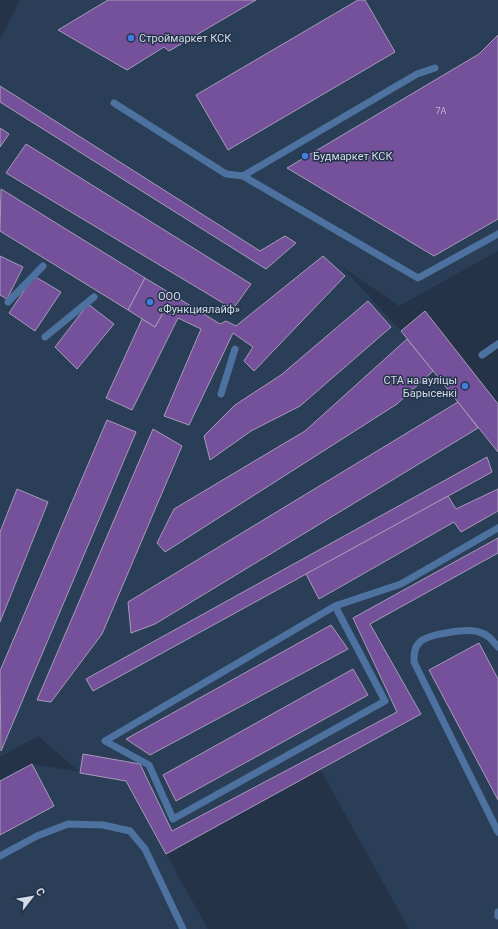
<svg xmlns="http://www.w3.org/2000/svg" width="498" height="929" font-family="Roboto,sans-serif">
	<rect width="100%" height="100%" fill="#243348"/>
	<!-- built -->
	<path fill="#2a3e58" d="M20 0H498V251L399 306 341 266 401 331 498 452V929H409L320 769 166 854 208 929H0V781L32 764 80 772 38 736 0 757V40Z"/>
	<!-- building -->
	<g fill="#75509b" stroke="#a79bb6">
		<path d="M108 0H256L169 51 164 47 127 70 58 30Z"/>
		<path d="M358 0H365L395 52 228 150 196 95Z"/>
		<path d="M498 35V219L434 256 287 168 479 54Z"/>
		<path d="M0 86 260 251 285 236 296 243 266 269 0 102Z"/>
		<path d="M0 128 9 134 0 147Z"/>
		<path d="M26 144 251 284 233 309 6 173Z"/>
		<path d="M1 189 145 278 128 310 0 231Z"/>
		<path d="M0 256 23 267 7 299 0 295Z"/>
		<path d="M323 256 345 276 254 371 244 361 253 347 233 333 189 425 164 416 201 329 178 318 132 410 106 398 142 319 155 327 173 295 220 324 226 321 236 326Z"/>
		<path d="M34 276 61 292 35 331 9 313Z"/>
		<path d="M145 278 173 295 155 327 128 310Z"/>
		<path d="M368 301 391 327 300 406 251 431 210 460 204 436 235 405 281 375Z"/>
		<path d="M88 304 114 324 77 369 55 347Z"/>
		<path d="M425 311 498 404V452L401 331Z"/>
		<path d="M407 339 433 371 397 404 165 552 157 543 174 509 305 431Z"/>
		<path d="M458 402 478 428 155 624 131 633 128 602Z"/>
		<path d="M107 420 136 432 1 751 0 671Z"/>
		<path d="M153 429 182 446 102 634 51 702 37 700Z"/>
		<path d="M487 457 492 472 93 691 86 679Z"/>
		<path d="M17 489 48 502 0 622V532Z"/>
		<path d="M498 489V511L461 532 454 522 319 599 306 574 448 496 456 509Z"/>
		<path d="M498 538V553L370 624 421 714 166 854 126 781 80 773 83 754 140 764 172 831 397 712 353 618Z"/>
		<path d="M331 625 348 649 150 755 126 739Z"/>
		<path d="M479 643 498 679V800L429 670Z"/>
		<path d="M353 669 368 695 176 801 163 775Z"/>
		<path d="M32 764 54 806 0 835V781Z"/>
	</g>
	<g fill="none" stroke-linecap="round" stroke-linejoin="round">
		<!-- service -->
		<g stroke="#4d729f" stroke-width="7">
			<path d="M114 103 226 174 243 176 417 74 435 68"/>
			<path d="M243 176 418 278 498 234"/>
			<path d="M8 302 43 266"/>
			<path d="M45 337 94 297"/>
			<path d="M482 355 498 344"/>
			<path d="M221 394 235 349"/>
			<path d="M335 606 385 701 173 819 149 765 105 741 335 606 401 584 498 528"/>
			<path d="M498 647C493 641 488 634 479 632 469 628 428 634 420 642 414 647 414 655 414 662L498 832"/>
			<path d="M0 856 37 836 68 824 103 825 130 831 145 849 183 929"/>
			<path d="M498 912V916"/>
		</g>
	</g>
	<!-- markers -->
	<g fill="#3f7fe0" stroke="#243348" stroke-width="1.5">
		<circle cx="131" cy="38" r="4"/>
		<circle cx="305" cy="156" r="4"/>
		<circle cx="150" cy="302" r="4"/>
		<circle cx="465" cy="386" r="4"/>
	</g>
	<g text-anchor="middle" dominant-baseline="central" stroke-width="3" stroke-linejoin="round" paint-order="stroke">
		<!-- number labels -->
		<g font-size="9" fill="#bbb9d6">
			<text x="441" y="111">7А</text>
		</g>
		<!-- poi labels -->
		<g font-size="11" fill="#d2dce9" stroke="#243348" text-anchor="start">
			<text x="139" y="38">Строймаркет КСК</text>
			<text x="313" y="156">Будмаркет КСК</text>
			<text x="158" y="296">ООО<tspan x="158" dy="13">«Функциялайф»</tspan></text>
			<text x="457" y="380" text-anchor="end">СТА на вуліцы<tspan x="457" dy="13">Барысенкі</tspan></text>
		</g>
	</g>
	<!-- north arrow -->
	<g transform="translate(32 897) rotate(59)" stroke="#243348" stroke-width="3" paint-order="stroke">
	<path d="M0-3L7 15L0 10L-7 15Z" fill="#d2dce9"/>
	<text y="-6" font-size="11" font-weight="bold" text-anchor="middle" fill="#d2dce9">С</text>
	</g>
</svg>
